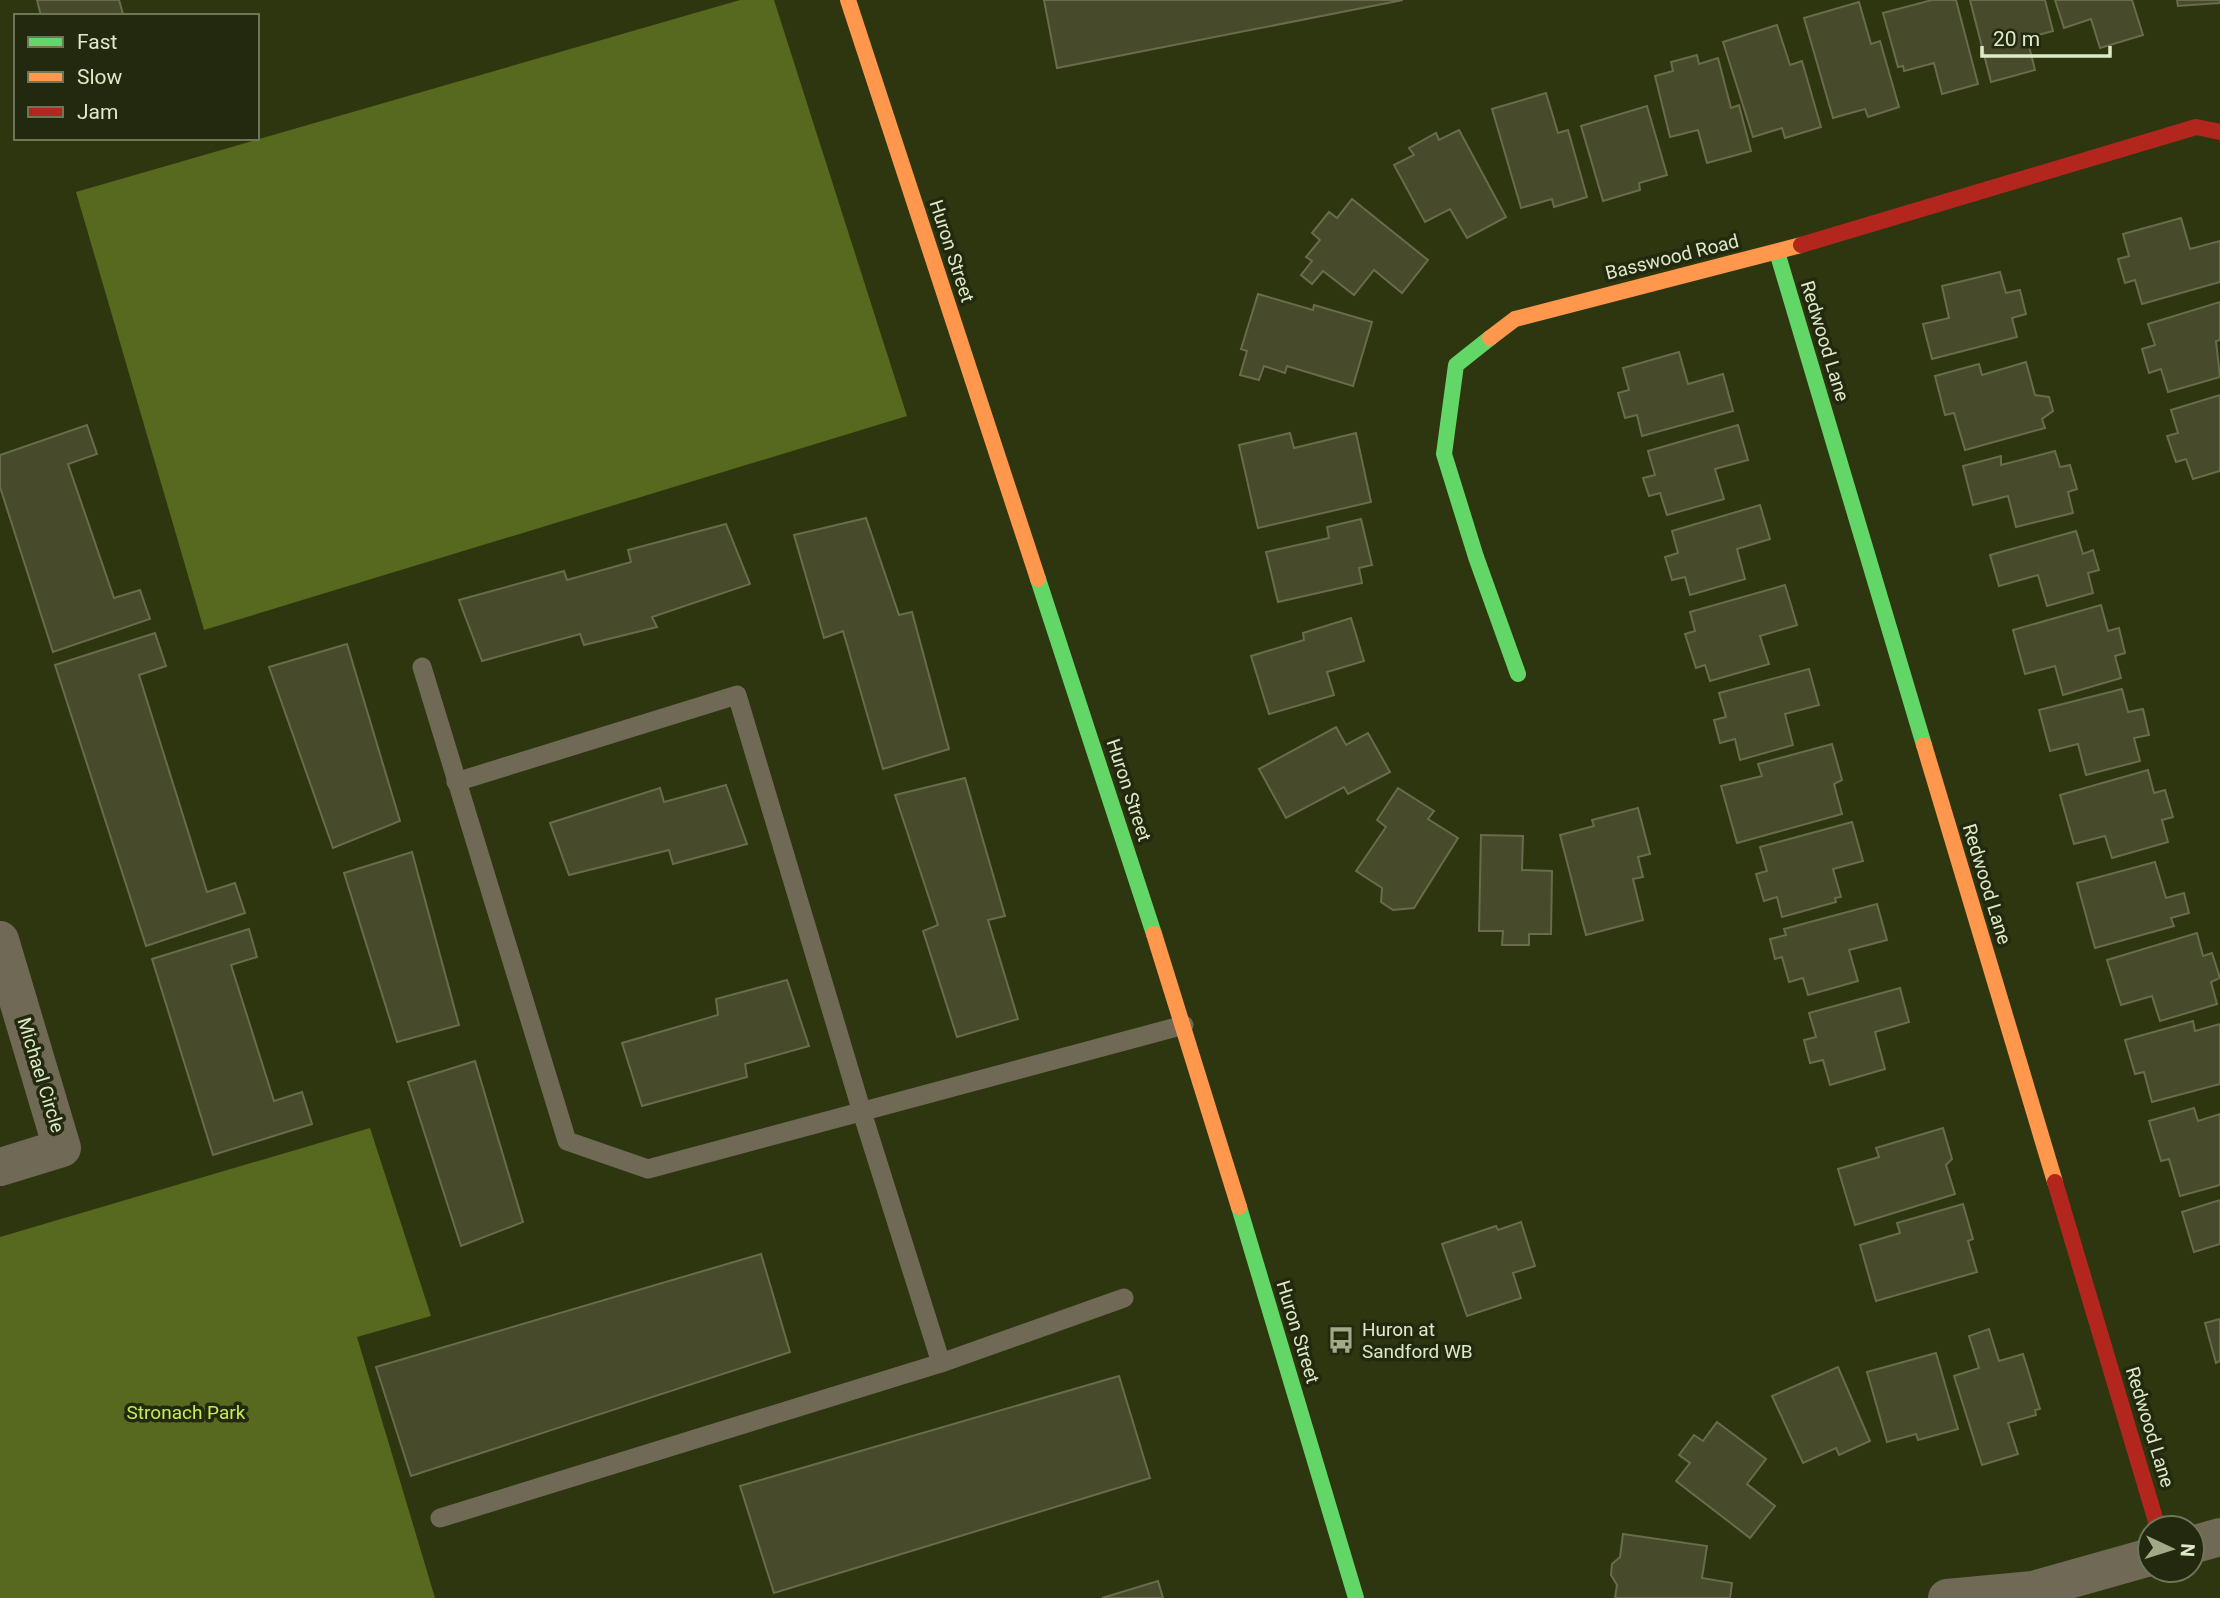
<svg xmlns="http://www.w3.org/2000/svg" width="2220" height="1598" font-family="Roboto,sans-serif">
	<rect width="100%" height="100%" fill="#2e3610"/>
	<!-- green -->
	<g fill="#56691e">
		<path d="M740 0H774L907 416 204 630 76 192Z"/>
		<path d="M370 1128 431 1316 357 1337 435 1598H0V1237Z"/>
	</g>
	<!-- building -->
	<g fill="#484a2c" stroke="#696b4c" stroke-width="2">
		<path d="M37 0H119L123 14 41 16Z"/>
		<path d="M1044 0H1403L1057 68Z"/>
		<path d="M1932 0H1956L1978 84 1942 94 1934 63 1904 71 1903 66 1898 67 1883 13Z"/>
		<path d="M1970 0H2045L2053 31 2027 38 2035 70 1991 82Z"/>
		<path d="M2055 0H2132L2143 35 2100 48 2091 19 2064 28Z"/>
		<path d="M2177 0H2220V3L2178 6Z"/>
		<path d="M1859 2 1871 44 1880 41 1899 107 1868 117 1865 109 1833 118 1804 18Z"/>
		<path d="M1777 25 1790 65 1802 61 1821 127 1785 138 1782 128 1753 137 1723 42Z"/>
		<path d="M1697 55 1699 64 1718 58 1731 108 1739 105 1751 151 1707 163 1698 130 1670 137 1655 76 1673 71 1671 62Z"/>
		<path d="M1546 93 1558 133 1568 130 1587 197 1554 207 1552 199 1521 208 1492 109Z"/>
		<path d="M1647 106 1667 175 1639 183 1640 190 1603 201 1581 126Z"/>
		<path d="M1459 130 1506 217 1467 238 1450 209 1425 222 1394 165 1414 155 1409 148 1436 133 1439 140Z"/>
		<path d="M1352 199 1428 260 1402 293 1374 270 1354 295 1323 271 1312 284 1301 275 1312 261 1306 257 1320 240 1312 233 1329 212 1337 218Z"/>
		<path d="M2181 218 2190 249 2220 241V282L2142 304 2135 280 2125 283 2118 259 2129 256 2123 234Z"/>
		<path d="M2000 272 2006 293 2020 290 2026 314 2012 318 2017 337 1932 359 1923 324 1949 318 1942 286Z"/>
		<path d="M1258 294 1313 310 1314 305 1372 322 1353 386 1287 366 1285 373 1264 366 1259 380 1240 375 1247 351 1241 349Z"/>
		<path d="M2220 302V340L2216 341 2220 377 2168 392 2161 369 2149 373 2142 349 2155 345 2148 324Z"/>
		<path d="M1679 352 1688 384 1723 374 1733 411 1642 436 1637 415 1625 418 1618 393 1629 390 1623 368Z"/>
		<path d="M2026 362 2035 395 2049 397 2053 411 2042 419 2045 428 1965 450 1954 413 1945 415 1935 376 1979 364 1982 375Z"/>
		<path d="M2220 395V471L2193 479 2186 459 2176 462 2167 436 2178 433 2171 410Z"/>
		<path d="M87 425 97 454 68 464 114 598 140 590 150 619 53 652 0 487V455Z"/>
		<path d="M1738 425 1748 460 1715 469 1724 499 1667 515 1660 493 1649 496 1643 478 1655 475 1648 451Z"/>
		<path d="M1290 433 1294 448 1356 433 1371 502 1258 528 1239 445Z"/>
		<path d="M2055 451 2060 467 2070 465 2077 489 2068 492 2073 513 2016 527 2008 496 1973 505 1963 466 2001 456V465Z"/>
		<path d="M1760 505 1770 539 1737 549 1745 579 1690 595 1685 577 1672 580 1665 557 1678 553 1672 531Z"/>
		<path d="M866 518 899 615 912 612 949 749 883 769 843 631 824 638 794 535Z"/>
		<path d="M1361 519 1372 565 1359 568 1362 583 1278 602 1266 552 1329 538 1327 527Z"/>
		<path d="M726 524 750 584 652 617 657 627 584 645 580 634 482 661 459 600 564 571 567 580 631 562 628 550Z"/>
		<path d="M2076 531 2083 554 2093 550 2099 570 2088 573 2093 593 2047 606 2038 575 1999 586 1990 555Z"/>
		<path d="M1785 585 1797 625 1760 636 1769 664 1710 681 1705 665 1696 668 1685 634 1695 631 1690 612Z"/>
		<path d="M2101 605 2108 631 2119 628 2125 653 2115 656 2121 678 2063 695 2055 666 2025 674 2013 630Z"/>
		<path d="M1351 618 1364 661 1327 672 1334 695 1269 714 1251 656 1304 640 1303 633Z"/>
		<path d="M155 633 166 666 139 675 207 892 235 883 245 913 146 946 55 665Z"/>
		<path d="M347 644 400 821 333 848 269 667Z"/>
		<path d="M1809 669 1819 705 1785 714 1793 745 1740 760 1735 739 1720 743 1714 720 1726 717 1719 693Z"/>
		<path d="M2122 689 2128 712 2143 709 2149 735 2134 738 2140 761 2086 775 2078 744 2050 751 2039 710Z"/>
		<path d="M1336 727 1346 745 1368 733 1390 772 1348 794 1344 787 1286 818 1259 769Z"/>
		<path d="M1832 744 1842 780 1834 784 1842 814 1737 843 1721 786 1762 776 1758 764Z"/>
		<path d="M2148 770 2154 793 2165 790 2173 817 2162 820 2168 842 2112 858 2105 836 2074 844 2060 795Z"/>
		<path d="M965 778 1005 916 988 920 1018 1019 957 1037 923 931 938 925 895 795Z"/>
		<path d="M726 785 747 844 673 864 669 850 569 875 550 823 660 788 664 802Z"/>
		<path d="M1398 788 1434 811 1428 819 1458 838 1414 908 1393 910 1381 902 1382 888 1356 871 1386 827 1377 820Z"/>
		<path d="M1638 808 1650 854 1638 857 1643 877 1633 879 1643 920 1586 935 1560 835 1594 826 1592 820Z"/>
		<path d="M1852 822 1863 861 1833 869 1841 897 1835 898 1836 902 1782 917 1777 897 1764 901 1756 874 1767 871 1760 847Z"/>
		<path d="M1481 835 1523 836 1522 870 1552 871 1551 934H1529V945H1502L1503 931H1479Z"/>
		<path d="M412 852 459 1025 397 1042 344 873Z"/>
		<path d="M2155 862 2166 898 2184 893 2189 913 2171 918 2174 926 2095 948 2077 883Z"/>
		<path d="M1877 904 1887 940 1849 950 1858 981 1808 995 1803 978 1789 982 1782 957 1775 959 1770 939 1786 935 1784 929Z"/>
		<path d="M249 929 257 957 231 965 274 1101 302 1092 312 1124 213 1155 152 959Z"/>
		<path d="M2197 933 2203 956 2212 953 2220 978 2211 982 2217 1004 2160 1021 2152 996 2121 1005 2107 960Z"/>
		<path d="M787 980 809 1046 745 1064 747 1077 642 1106 622 1043 718 1015 716 999Z"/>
		<path d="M1900 988 1909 1022 1875 1032 1885 1069 1830 1085 1823 1060 1810 1063 1804 1040 1816 1037 1809 1013Z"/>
		<path d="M2193 1021 2195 1031 2220 1024V1084L2152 1102 2144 1072 2135 1074 2125 1040Z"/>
		<path d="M475 1061 523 1222 461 1246 408 1082Z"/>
		<path d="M2194 1108 2198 1121 2220 1114V1185L2180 1196 2169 1159 2161 1161 2149 1121Z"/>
		<path d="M1943 1128 1952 1159 1946 1165 1955 1194 1855 1225 1838 1169 1879 1157 1876 1148Z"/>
		<path d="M2220 1200V1244L2194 1252 2182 1212Z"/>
		<path d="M1963 1204 1973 1239 1968 1241 1977 1272 1876 1301 1860 1245 1900 1233 1897 1223Z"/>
		<path d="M1521 1222 1535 1266 1513 1273 1521 1298 1467 1316 1442 1244 1496 1226 1498 1230Z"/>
		<path d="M761 1254 790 1352 411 1476 376 1367Z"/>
		<path d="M2220 1319V1361L2216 1363 2205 1323Z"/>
		<path d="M1989 1329 1999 1361 2023 1354 2040 1409 2035 1410 2036 1415 2008 1423 2018 1454 1982 1465 1954 1376 1979 1368 1969 1336Z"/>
		<path d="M1936 1353 1958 1429 1918 1440 1916 1434 1887 1442 1867 1372Z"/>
		<path d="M1838 1367 1870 1441 1839 1455 1836 1448 1803 1463 1772 1396Z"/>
		<path d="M1119 1376 1150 1478 774 1593 740 1486Z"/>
		<path d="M1717 1422 1766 1459 1747 1484 1775 1506 1750 1538 1676 1481 1690 1463 1679 1455 1694 1435 1703 1441Z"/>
		<path d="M1623 1534 1707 1546 1702 1578 1732 1583 1730 1598H1615L1617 1585 1611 1575 1612 1564 1620 1557Z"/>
		<path d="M1158 1581 1163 1598H1102Z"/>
	</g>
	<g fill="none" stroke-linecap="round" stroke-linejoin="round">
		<!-- lane -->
		<g stroke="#706956" stroke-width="19">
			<path d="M422 667 567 1141 648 1169 1184 1025"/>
			<path d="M456 782 737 695 861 1109 941 1363"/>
			<path d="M440 1518 941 1363 1124 1298"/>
		</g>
		<!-- street -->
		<g stroke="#706956" stroke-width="38">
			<path d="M0 940 62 1148 0 1167"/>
			<path d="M2192 1545 2220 1537"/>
			<path d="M1947 1598 2033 1590 2150 1557"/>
		</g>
		<!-- fast -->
		<g stroke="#63d668" stroke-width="16">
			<path d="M1777 252 1924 745"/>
			<path d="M1490 338 1456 365 1444 454 1476 557 1518 674"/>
			<path d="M1038 579 1154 934"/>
			<path d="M1239 1207 1356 1598"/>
		</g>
		<!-- slow -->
		<g stroke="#ff974d" stroke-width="16">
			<path d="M848 0 1038 579"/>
			<path d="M1490 338 1515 319 1801 245"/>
			<path d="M1924 745 2055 1182"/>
			<path d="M1154 934 1239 1207"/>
		</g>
		<!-- jam -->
		<g stroke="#b3261e" stroke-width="16">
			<path d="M1801 245 2196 127 2220 132"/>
			<path d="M2055 1182 2158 1528"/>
		</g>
	</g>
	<!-- icons -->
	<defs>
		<symbol id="bus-bare" viewBox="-9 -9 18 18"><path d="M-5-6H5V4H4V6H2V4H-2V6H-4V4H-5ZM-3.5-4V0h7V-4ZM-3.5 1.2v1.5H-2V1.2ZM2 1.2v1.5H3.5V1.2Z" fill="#a0aa87" stroke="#22290f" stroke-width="2.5" paint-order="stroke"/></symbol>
	</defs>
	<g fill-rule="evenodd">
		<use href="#bus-bare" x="1322" y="1321" width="38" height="38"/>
	</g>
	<g text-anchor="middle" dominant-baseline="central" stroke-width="7" stroke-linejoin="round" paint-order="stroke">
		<!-- street labels -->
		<g font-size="19" fill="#dde9c7" stroke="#22290f">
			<text transform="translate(952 251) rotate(72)">Huron Street</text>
			<text transform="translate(1672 257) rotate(-14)">Basswood Road</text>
			<text transform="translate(1825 341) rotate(73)">Redwood Lane</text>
			<text transform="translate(1129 790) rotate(72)">Huron Street</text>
			<text transform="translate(1987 884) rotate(73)">Redwood Lane</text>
			<text transform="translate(41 1075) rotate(73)">Michael Circle</text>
			<text transform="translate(1298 1332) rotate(73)">Huron Street</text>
			<text transform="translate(2150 1427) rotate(73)">Redwood Lane</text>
		</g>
		<!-- poi labels -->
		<g font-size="19" fill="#dde9c7" stroke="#22290f" text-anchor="start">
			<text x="1362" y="1329">Huron at<tspan x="1362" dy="22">Sandford WB</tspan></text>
		</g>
		<!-- park labels -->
		<g font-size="19" fill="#c4ec54" stroke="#22290f">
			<text x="186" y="1412">Stronach Park</text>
		</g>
	</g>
	<!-- legend -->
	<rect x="14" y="14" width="245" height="126" fill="#22290f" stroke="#6d7659" stroke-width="2"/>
	<rect x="28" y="37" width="35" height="10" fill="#63d668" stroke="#6d7659" stroke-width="2"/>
	<text x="77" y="49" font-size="21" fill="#dde9c7">Fast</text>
	<rect x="28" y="72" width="35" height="10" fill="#ff974d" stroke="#6d7659" stroke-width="2"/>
	<text x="77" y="84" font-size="21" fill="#dde9c7">Slow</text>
	<rect x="28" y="107" width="35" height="10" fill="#b3261e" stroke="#6d7659" stroke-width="2"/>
	<text x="77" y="119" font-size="21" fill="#dde9c7">Jam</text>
	<!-- north arrow -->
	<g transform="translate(2171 1549) rotate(94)"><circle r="33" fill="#22290f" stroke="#6d7659" stroke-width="2"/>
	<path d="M0-5L12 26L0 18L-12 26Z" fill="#a0aa87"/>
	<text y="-10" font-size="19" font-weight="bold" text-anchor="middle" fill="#dde9c7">N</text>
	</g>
	<!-- scale -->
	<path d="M1982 46v10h128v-10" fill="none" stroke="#dde9c7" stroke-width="3.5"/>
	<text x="1993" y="46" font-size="21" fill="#dde9c7" stroke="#22290f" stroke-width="5" paint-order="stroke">20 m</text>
</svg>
